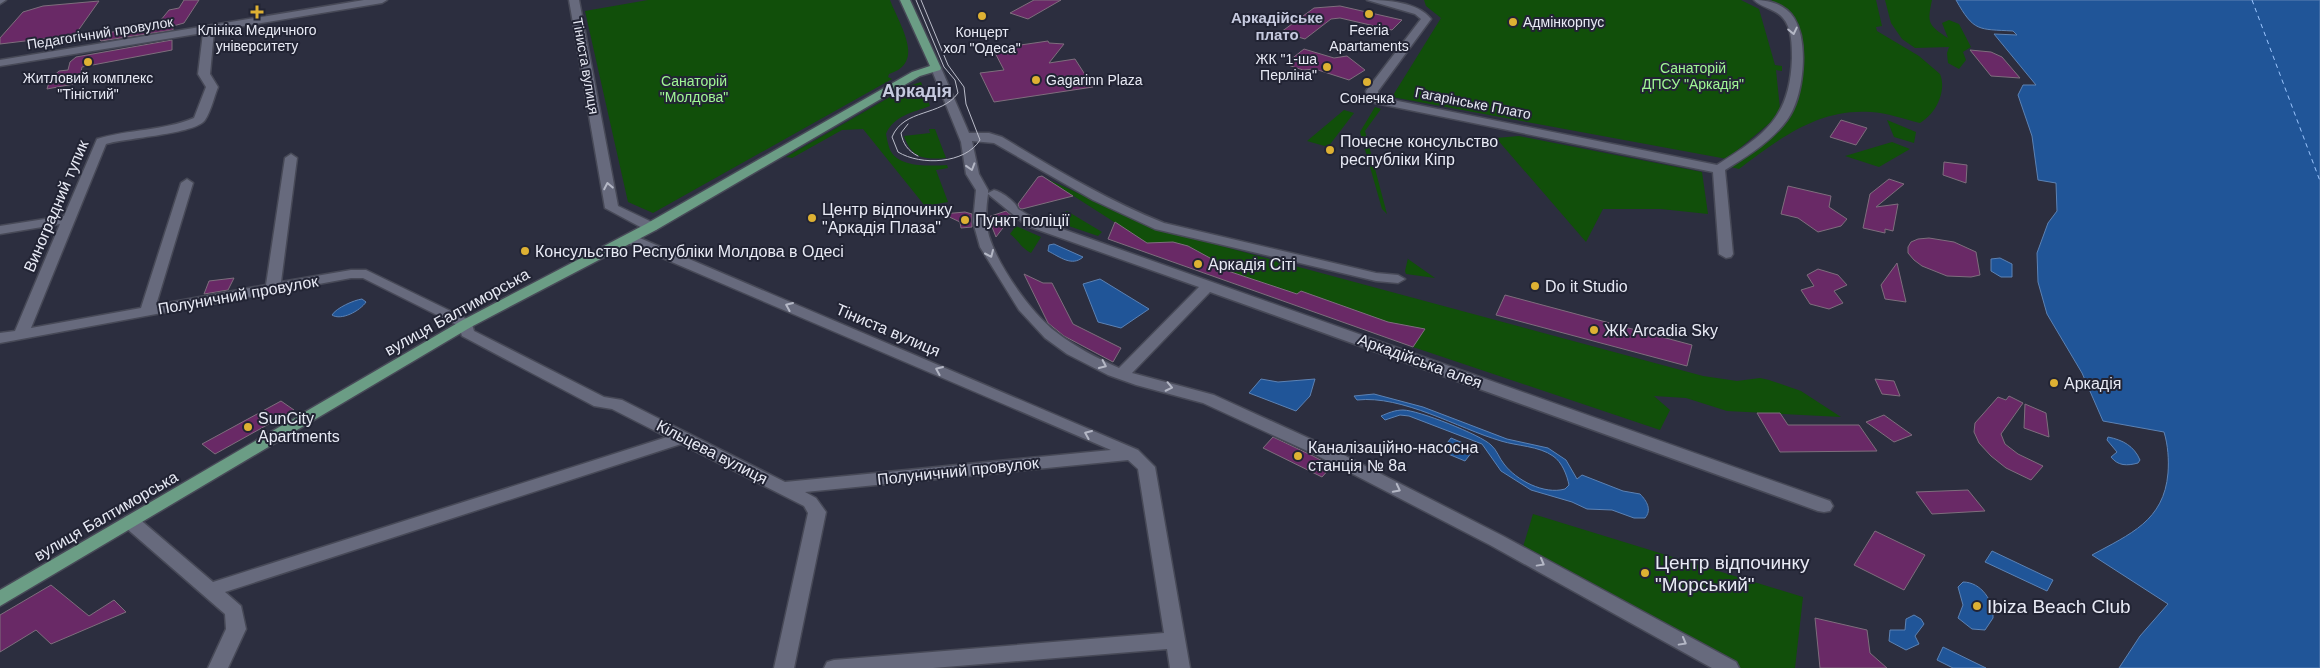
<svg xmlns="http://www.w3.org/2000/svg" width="2320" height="668" font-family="Helvetica,sans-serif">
	<rect width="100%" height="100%" fill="#2c2e3f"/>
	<!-- green -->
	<g fill="#114f0a">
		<path d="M648 0H890C900 26 926 63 889 74L888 77 892 79 653 213 628 202 585 11Z"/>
		<path d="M1424 0H1741L1759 9 1775 65 1782 66V71L1776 70 1780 109 1784 111 1727 159 1392 97 1441 18 1426 6Z"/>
		<path d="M1771 0H1876L1882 26 1876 27 1877 31 1919 56 1940 74C1947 91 1936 114 1920 123 1904 119 1887 113 1871 112 1818 108 1779 139 1739 169L1727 166 1764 140 1788 119 1798 93 1804 48 1791 13Z"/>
		<path d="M1885 0H1932C1927 23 1928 25 1948 38L1942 23 1949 20 1959 24 1971 47 1963 52 1966 60 1959 69 1948 63 1947 53 1949 47 1915 48 1902 39 1891 23Z"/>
		<path d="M921 82 930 106C914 112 893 116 886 134 887 139 888 145 890 150 899 168 930 166 947 165L948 168 936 170 948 202 925 206 863 129 842 130 792 158 786 157 909 86Z"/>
		<path d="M1375 107 1381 109 1365 131 1387 214 1382 209 1360 132Z"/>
		<path d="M1344 110 1354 113 1328 147 1307 141Z"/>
		<path d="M1887 120 1916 132 1914 143 1894 137Z"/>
		<path d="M929 129H935L946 158C923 160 912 158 904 136L930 133Z"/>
		<path d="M1519 136 1702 172 1708 214 1661 209H1603L1586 242 1496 138Z"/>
		<path d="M1892 142 1910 149 1879 167 1845 156Z"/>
		<path d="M1047 179 1142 222 1173 233 1703 376 1737 381 1760 378 1769 380 1801 391 1841 417 1727 411 1686 398 1654 396 1670 410 1660 430 1413 347 1425 329 1388 322 1301 291 1297 294 1225 270 1210 258 1188 246 1147 243Z"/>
		<path d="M1067 211 1102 232 1098 236 1051 220Z"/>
		<path d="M1016 226 1041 237 1031 253C1021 248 1018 240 1010 234Z"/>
		<path d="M1408 258V259L1435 278 1406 274 1405 271Z"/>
		<path d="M1533 514 1803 597 1795 668H1734L1522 550Z"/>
	</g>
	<!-- water -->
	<g fill="#205598" stroke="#5c82b4">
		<path d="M1956 0H2320V668H2119L2140 636 2168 604 2092 555C2130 534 2164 521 2168 473 2169 460 2168 445 2164 432L2103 421 2082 373 2047 314 2038 282 2037 253 2048 223 2057 211 2056 183 2038 180 2032 136 2018 95 2023 85H2036L1994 34 2017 35 2013 31C1978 29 1974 32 1956 0Z"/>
		<path d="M1054 244 1083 257C1072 267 1060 257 1048 251L1049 245Z"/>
		<path d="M2000 258 2012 264V277H2001L1991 271V259Z"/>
		<path d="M1100 279 1149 309 1121 328 1098 322 1083 284Z"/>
		<path d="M362 299 366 302C360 311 341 321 332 315 336 308 354 300 362 299Z"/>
		<path d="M1261 379 1278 382 1315 379 1310 396 1296 411 1249 393Z"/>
		<path d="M1374 394 1423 407 1507 439 1548 448 1566 460 1577 479 1582 475 1623 491 1640 494C1647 501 1652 510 1645 518H1634L1612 510 1587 509 1572 502 1531 490 1501 471 1482 444 1409 416 1400 415 1385 420 1381 416C1388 413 1395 410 1403 410 1418 410 1481 435 1491 445 1497 450 1499 458 1504 464 1516 480 1544 495 1565 489L1569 485C1567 475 1562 462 1553 456 1539 446 1517 446 1501 441 1457 428 1403 395 1357 400L1354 396Z"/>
		<path d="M2108 437C2123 440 2134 446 2140 460L2138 463C2127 466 2118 466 2111 457L2117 452 2107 440Z"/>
		<path d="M1451 438 1475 448 1465 461 1441 451Z"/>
		<path d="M1992 551 2053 580 2047 591 1985 562Z"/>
		<path d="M1963 582C1981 582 1994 601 1993 618L1985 630 1972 629 1958 618 1963 605 1958 587Z"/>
		<path d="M1914 615 1921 619 1924 624 1915 636 1919 644 1906 650 1889 641 1890 630H1905L1906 619Z"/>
		<path d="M1943 647 1986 668H1953L1937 660Z"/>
	</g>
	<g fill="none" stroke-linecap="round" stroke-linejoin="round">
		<!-- ferry -->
		<path stroke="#9cc6ff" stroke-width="1" stroke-dasharray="4.5 4" stroke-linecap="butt" d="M2252 0 2320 181"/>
	</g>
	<!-- building -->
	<g fill="#692966" stroke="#7e6e7d">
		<path d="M184 0H199L184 23 173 26V30L101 41 98 37 112 32 156 26 169 10 179 8Z"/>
		<path d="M1034 0H1061L1028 19 1010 13Z"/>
		<path d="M99 1 75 35 0 44V38L23 12 43 6Z"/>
		<path d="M1340 6 1402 20 1392 30 1340 18 1331 19 1305 39 1281 32 1314 8Z"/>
		<path d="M172 40V50L82 67 79 83 47 89 50 79 59 71 68 70 70 62 76 57Z"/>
		<path d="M1048 41 1049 43 1064 44 1049 63 1075 59 1093 87 994 102 980 73 1004 70 993 49Z"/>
		<path d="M1304 49 1334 58 1347 56 1365 70 1349 80 1315 69 1303 70 1285 64Z"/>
		<path d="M1970 50 1991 52 2002 57 2020 78 1991 76Z"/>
		<path d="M1841 120 1867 128 1856 145 1830 137Z"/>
		<path d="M1944 162 1967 165 1966 183 1943 175Z"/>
		<path d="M1042 176 1073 196 1022 209 1019 208 1018 204 1038 177Z"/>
		<path d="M1889 179 1904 184 1876 207 1898 204 1893 231 1885 229V233L1863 228 1870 194Z"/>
		<path d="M1788 186 1831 196 1829 207 1847 219 1841 226 1818 232 1798 218 1781 214Z"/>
		<path d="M1006 211 1012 216 996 237 988 217Z"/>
		<path d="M965 212 972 214V227L961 228 960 222 943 214Z"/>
		<path d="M1115 222 1147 243 1173 242 1188 246 1210 258 1225 270 1297 294 1301 291 1388 322 1425 329 1413 347 1108 239Z"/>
		<path d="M1929 238 1954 242 1976 252 1980 275 1971 277 1947 276 1922 266 1914 260 1908 253V247L1911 242 1918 239Z"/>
		<path d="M1897 263 1906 302 1885 299 1881 285Z"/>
		<path d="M1818 269 1838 275 1847 285 1834 291 1843 303 1829 309 1810 304 1801 290 1814 286 1807 275Z"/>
		<path d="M1024 274 1043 283H1052L1073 324 1121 348 1113 362 1064 336 1048 323Z"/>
		<path d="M234 278 228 290 204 294 209 281Z"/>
		<path d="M1505 295 1692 345 1687 366 1496 315Z"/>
		<path d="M1875 379 1894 381 1900 396 1882 394Z"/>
		<path d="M2009 396 2023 403 2001 434 2005 444 2018 454 2043 466 2031 480 2006 468 1991 456 1979 443 1974 432 1975 423 1998 397 2006 400Z"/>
		<path d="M281 401 294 410 215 454 202 444Z"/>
		<path d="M2025 404 2046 413 2049 437 2024 428Z"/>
		<path d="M1757 413H1780L1788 425H1859L1877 451 1780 452Z"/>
		<path d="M1884 415 1912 435 1894 442 1866 422Z"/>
		<path d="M1273 437 1313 456 1332 466 1322 477 1263 448Z"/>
		<path d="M1968 490 1985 511 1932 514 1916 492Z"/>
		<path d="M1875 531 1925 555 1904 590 1854 565Z"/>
		<path d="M51 585 89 616 114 600 126 612 51 644 36 630 0 652V615Z"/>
		<path d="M1815 618 1867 630 1870 653 1887 668H1820Z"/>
	</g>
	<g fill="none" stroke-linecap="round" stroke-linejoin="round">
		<defs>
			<g id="minor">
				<path d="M0 0H6L0 4Z"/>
				<path d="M364 0H387L382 3 214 31 210 74 218 87C214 97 211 111 205 120 196 134 125 138 106 144L31 328 141 308 181 183 187 179 193 183 156 305 266 285 285 158 291 154 297 158 281 282 351 270H366L471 321 474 331 604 397 622 400 785 482 1111 450 625 242 623 239 625 236H635L1138 450 1155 467 1190 668H1170L1167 649 933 668H824L827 662 834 660 1164 633 1138 469 1128 460 805 492 816 498 826 512 794 668H774L808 513 804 506 681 444 225 592 241 606 246 629 228 668H208L226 629 225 614 125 527 122 522 125 517 131 515 137 517 213 582 667 437 612 409 594 406 462 336 459 326 363 278H351L0 343V333L15 331 60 224 0 234V226L64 216 97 139C129 129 163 131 194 118L206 87 198 74 203 33 0 66V60Z"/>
				<path d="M569 0H579L618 206 656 224 658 227 656 230H646L605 208Z"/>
				<path d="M1367 0C1387 0 1418 2 1431 19L1378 91V95L1383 98 1717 165C1764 135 1790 119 1792 58 1792 46 1792 28 1783 18 1776 9 1762 8 1754 0 1769 0 1785 4 1794 18 1809 42 1804 97 1787 120 1772 141 1747 156 1725 170L1733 254 1731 257 1726 258 1719 254 1713 172 1375 103 1368 98 1366 91 1421 19 1415 14Z"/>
				<path d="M936 65 941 68 969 133H989L1002 137C1055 169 1107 200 1164 223L1376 273 1398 275 1405 279 1398 283 1376 281 1155 229 1093 200 994 143 972 141 979 174 988 190V193L994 190C1002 192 1016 202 1018 209L1037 220 1830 501 1833 506 1830 511 1824 512 1818 511 1210 292 1132 373 1214 395 1326 446 1503 536 1736 662 1739 668H1712L1490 545 1314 454 1203 403 1136 385 1108 375 1067 354 1045 338 1019 310 980 247 973 222 976 190 966 174 961 142 931 68ZM988 194 1027 226 1199 287 1119 368C1097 358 1075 347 1056 332 1031 313 998 266 989 236 985 222 986 208 988 194Z"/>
			</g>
			<path id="major" d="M900 0H910L941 68 940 70 920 76 656 230 471 327 0 606V590L461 321 646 224 912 72 930 66Z"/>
		</defs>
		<!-- minor casing -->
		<use href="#minor" stroke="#474957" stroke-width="3"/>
		<!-- major casing -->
		<use href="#major" stroke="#474957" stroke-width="3"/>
		<!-- minor -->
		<use href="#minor" fill="#676a7d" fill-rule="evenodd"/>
		<!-- major -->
		<use href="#major" fill="#6b9d85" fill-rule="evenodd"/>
		<!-- tram -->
		<g stroke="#bbbdca" stroke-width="1">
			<path d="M916 0 944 67 955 80 958 93C941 117 904 108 892 137L898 152C921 166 965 164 980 140L966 104 964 87 948 65 921 0"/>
			<path d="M908 124 901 133C903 144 908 151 918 156"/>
		</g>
	</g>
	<!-- one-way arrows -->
	<defs><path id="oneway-chevron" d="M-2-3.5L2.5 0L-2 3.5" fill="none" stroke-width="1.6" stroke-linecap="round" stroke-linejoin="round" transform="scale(1.25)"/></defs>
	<g stroke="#b4b7c5">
		<use href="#oneway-chevron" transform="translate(1793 31) rotate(78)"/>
		<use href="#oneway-chevron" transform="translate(971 167) rotate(73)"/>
		<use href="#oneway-chevron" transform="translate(608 186) rotate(-101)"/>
		<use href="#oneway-chevron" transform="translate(990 254) rotate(66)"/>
		<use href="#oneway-chevron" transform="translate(789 306) rotate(-157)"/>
		<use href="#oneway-chevron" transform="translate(1103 365) rotate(25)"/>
		<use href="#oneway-chevron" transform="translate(939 370) rotate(-157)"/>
		<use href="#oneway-chevron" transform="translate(1169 387) rotate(12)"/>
		<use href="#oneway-chevron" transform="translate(1088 434) rotate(-157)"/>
		<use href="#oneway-chevron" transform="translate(1397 489) rotate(27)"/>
		<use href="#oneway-chevron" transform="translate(1541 563) rotate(29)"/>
		<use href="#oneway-chevron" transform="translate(1683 642) rotate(29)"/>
	</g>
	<!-- markers -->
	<g fill="#deb133" stroke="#222434" stroke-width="2">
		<path d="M254.5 4.5h5v5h5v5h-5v5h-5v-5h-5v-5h5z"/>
		<circle cx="1369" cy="14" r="5"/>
		<circle cx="982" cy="16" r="5"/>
		<circle cx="1513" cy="22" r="5"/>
		<circle cx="88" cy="62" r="5"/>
		<circle cx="1327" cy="67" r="5"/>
		<circle cx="1036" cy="80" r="5"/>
		<circle cx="1367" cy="82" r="5"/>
		<circle cx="1330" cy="150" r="5"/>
		<circle cx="812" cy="218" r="5"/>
		<circle cx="965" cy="220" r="5"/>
		<circle cx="525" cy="251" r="5"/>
		<circle cx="1198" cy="264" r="5"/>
		<circle cx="1535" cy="286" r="5"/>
		<circle cx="1594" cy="330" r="5"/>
		<circle cx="2054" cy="383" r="5"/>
		<circle cx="248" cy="427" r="5"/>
		<circle cx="1298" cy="456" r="5"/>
		<circle cx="1645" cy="573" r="5"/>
		<circle cx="1977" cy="606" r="5"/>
	</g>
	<g text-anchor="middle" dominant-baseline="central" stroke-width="4" stroke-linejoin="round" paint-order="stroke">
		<!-- far-poi labels -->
		<g font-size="14" fill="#e8eaf5" stroke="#222434">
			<text x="1523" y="22" text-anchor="start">Адмінкорпус</text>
			<text x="257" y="30">Клініка Медичного<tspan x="257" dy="16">університету</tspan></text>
			<text x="1369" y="30">Feeria<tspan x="1369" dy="16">Apartaments</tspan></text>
			<text x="982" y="32">Концерт<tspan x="982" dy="16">хол "Одеса"</tspan></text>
			<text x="1317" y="59" text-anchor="end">ЖК "1-ша<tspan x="1317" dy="16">Перліна"</tspan></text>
			<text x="88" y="78">Житловий комплекс<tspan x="88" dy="16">"Тіністий"</tspan></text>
			<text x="1046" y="80" text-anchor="start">Gagarinn Plaza</text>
			<text x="1367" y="98">Сонечка</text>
		</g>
		<!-- far-street labels -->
		<g font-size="14" fill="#e8eaf5" stroke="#222434">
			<text transform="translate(100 33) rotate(-9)">Педагогічний провулок</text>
			<text transform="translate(586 66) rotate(80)">Тіниста вулиця</text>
			<text transform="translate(1473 103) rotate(11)">Гагарінське Плато</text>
		</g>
		<!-- far-park labels -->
		<g font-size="14" fill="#a0f695" stroke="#222434">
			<text x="1693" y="68">Санаторій<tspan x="1693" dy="16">ДПСУ "Аркадія"</tspan></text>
			<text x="694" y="81">Санаторій<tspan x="694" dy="16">"Молдова"</tspan></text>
		</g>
		<!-- far-neighbourhood labels -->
		<g font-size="15" font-weight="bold" fill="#c6cadf" stroke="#222434">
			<text x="1277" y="17">Аркадійське<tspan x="1277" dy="17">плато</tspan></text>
		</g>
		<!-- poi labels -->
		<g font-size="16" fill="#e8eaf5" stroke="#222434" text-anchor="start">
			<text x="1340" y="141">Почесне консульство<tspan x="1340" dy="18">республіки Кіпр</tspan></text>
			<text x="822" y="209">Центр відпочинку<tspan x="822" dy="18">"Аркадія Плаза"</tspan></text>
			<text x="975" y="220">Пункт поліції</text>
			<text x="535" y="251">Консульство Республіки Молдова в Одесі</text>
			<text x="1208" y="264">Аркадія Сіті</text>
			<text x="1545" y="286">Do it Studio</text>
			<text x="1604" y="330">ЖК Arcadia Sky</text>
			<text x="2064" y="383">Аркадія</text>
			<text x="258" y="418">SunCity<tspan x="258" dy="18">Apartments</tspan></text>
			<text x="1308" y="447">Каналізаційно-насосна<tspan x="1308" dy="18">станція № 8а</tspan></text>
		</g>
		<!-- street labels -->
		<g font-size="16" fill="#e8eaf5" stroke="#222434">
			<text transform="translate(56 206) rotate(-67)">Виноградний тупик</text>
			<text transform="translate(238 295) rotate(-10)">Полуничний провулок</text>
			<text transform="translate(457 312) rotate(-29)">вулиця Балтиморська</text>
			<text transform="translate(888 330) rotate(23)">Тіниста вулиця</text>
			<text transform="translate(1420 361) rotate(20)">Аркадійська алея</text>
			<text transform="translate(712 452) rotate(27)">Кільцева вулиця</text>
			<text transform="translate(958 471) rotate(-6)">Полуничний провулок</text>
			<text transform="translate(106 516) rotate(-30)">вулиця Балтиморська</text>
		</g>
		<!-- far-district labels -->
		<g font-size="18" font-weight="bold" fill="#c6cadf" stroke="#222434">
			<text x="917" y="91">Аркадія</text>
		</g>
		<!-- near-poi labels -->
		<g font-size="19" fill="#e8eaf5" stroke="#222434" text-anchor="start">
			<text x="1655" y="562">Центр відпочинку<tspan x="1655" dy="22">"Морський"</tspan></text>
			<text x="1987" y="606">Ibiza Beach Club</text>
		</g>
	</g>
</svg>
